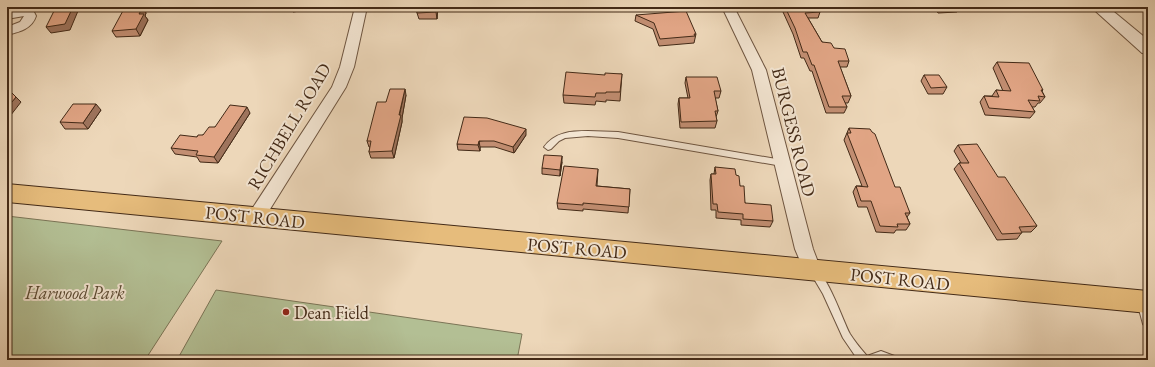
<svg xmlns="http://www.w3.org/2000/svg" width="1155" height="367" font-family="'EB Garamond',serif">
	<rect width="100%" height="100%" fill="#edd7b9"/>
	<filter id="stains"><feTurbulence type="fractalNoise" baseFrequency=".005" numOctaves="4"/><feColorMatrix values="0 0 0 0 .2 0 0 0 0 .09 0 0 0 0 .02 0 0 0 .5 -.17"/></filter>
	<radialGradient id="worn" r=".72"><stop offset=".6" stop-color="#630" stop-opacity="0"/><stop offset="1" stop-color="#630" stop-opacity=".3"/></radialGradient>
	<!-- green -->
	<g fill="#b3bf94" stroke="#7b7456">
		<path d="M7 216 222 241 145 360H7Z"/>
		<path d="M216 290 522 334 517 360H177Z"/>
	</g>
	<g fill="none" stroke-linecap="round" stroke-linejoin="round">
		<!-- stream -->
		<path stroke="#7a7f79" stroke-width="4" d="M7 9 11 7"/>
		<defs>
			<g id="service">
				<path d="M588 131 618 132 782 160 786 163 782 166 618 138 588 136 565 138 559 141 551 149 548 150 544 147C555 132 571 131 588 131Z"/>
				<path d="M814 268C827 273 843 321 850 334 855 342 861 349 867 356L881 351 897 357 899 360H858L843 338 823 294 810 272 811 269Z"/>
				<path d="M1142 298 1145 299 1148 307V328L1145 327 1143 324 1137 302 1139 299Z"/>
			</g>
			<g id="minor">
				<path d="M355 7H367L354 67 346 87 262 222 256 224 250 222 248 217 250 212 332 87 340 67Z"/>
				<path d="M722 7H734L766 70 813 249 821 270 818 275 812 278 806 275 795 249 752 70Z"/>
				<path d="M22 8 33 10 36 16C32 29 19 32 7 35V27L20 22 24 16 7 19V11Z"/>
			</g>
			<path id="tertiary" d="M1091 7H1108L1148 40V54L1142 53Z"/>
			<path id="primary" d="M7 184 1148 291V313L7 202Z"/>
		</defs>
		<!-- service casing -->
		<use href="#service" stroke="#6e5540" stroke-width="2"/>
		<!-- minor casing -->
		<use href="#minor" stroke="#6e5540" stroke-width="2"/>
		<!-- tertiary casing -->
		<use href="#tertiary" stroke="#6e5540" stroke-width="2"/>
		<!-- primary casing -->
		<use href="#primary" stroke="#432a17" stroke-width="2"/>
		<!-- service -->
		<use href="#service" fill="#f3e5d2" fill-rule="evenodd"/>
		<!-- minor -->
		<use href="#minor" fill="#f3e5d2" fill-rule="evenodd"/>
		<!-- tertiary -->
		<use href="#tertiary" fill="#f3e5d2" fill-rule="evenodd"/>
		<!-- primary -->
		<use href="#primary" fill="#e6bc7c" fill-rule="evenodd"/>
	</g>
	<!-- wall -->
	<g fill="#c28e72" stroke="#432a17">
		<path d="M417 7H438L437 19H419L417 13Z"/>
		<path d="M781 7H818L820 12 818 18H808L822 42 834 48 849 61 847 67H840L851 96 848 103H845L847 107 844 113H826L812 71H810L804 58H801L793 34 783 12V11Z"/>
		<path d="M934 7H960L957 12 938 13Z"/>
		<path d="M146 9 145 11 146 13 145 16 148 20 140 36 116 37 112 31Z"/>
		<path d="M636 15 696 34 694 43 659 46 653 29 635 21Z"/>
		<path d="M997 62 1043 90 1042 91 1045 97 1040 103H1038L1035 107H1032L1035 112 1030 118 985 115 980 102 984 96H992L996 90 1003 91 993 68Z"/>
		<path d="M622 74 620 101 606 100V102L596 101 595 105 564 103 563 95 605 75Z"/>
		<path d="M924 75 947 87 943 94H928L921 81Z"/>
		<path d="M686 77 721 91 719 98H715L718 111 716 117 717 121 715 128H680L678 104 679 98H688L685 83Z"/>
		<path d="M406 95 402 118V122L394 158H371L369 152 370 147H369L367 141 386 102Z"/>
		<path d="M101 110 88 129H65L60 122Z"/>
		<path d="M250 113 218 163 200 162 197 157 175 154 171 148 197 137 203 135 215 127Z"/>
		<path d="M849 128 895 187 910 213 907 217 910 224 906 230H896L894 233 876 232 867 207H858L853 192 856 186H862L844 140Z"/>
		<path d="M526 135 514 153 495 147H480V151L458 150 457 144Z"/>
		<path d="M958 145 998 177 1037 226 1031 232H1022L1017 239 997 240 954 169 959 163H961L954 151Z"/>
		<path d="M562 162 560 176 542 174V168Z"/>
		<path d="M715 167 736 175 740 186 745 203 773 221 770 227 741 225V220L716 218V210H711L710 180 711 174H714Z"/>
		<path d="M598 169 597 186 630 189 628 213 583 209V211L558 209 557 203Z"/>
	</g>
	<!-- shaded-wall -->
	<g fill="#9e745d" stroke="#432a17">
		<path d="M73 7H75L78 11 70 30 51 33 46 27Z"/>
		<path d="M140 7H145L146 9 145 11 146 13 145 16 148 20 140 36 136 29Z"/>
		<path d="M288 7H311L307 8V10L293 12 292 10H289Z"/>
		<path d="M437 7H438L437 19 436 12Z"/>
		<path d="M405 89 406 95 402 118V122L394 158 392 151Z"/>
		<path d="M16 97 21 102 7 120V108Z"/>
		<path d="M96 104 101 110 88 129 83 123Z"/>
		<path d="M247 107 250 113 218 163 214 157Z"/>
		<path d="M526 129V135L514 153 513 147Z"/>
		<path d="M479 141 480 147V151L478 145Z"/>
		<path d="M562 156V162L560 176V170Z"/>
	</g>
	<!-- building -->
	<g fill="#e1a585" stroke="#432a17">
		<path d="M56 7H73L65 24 46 27Z"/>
		<path d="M125 7H143L139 14H144L136 29 112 31Z"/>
		<path d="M417 7H437L436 12 417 13Z"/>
		<path d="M785 7H818L820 12 805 13 822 42 831 43 834 48 845 49 849 61H838L851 96H842L847 107H829L814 65H812L807 52H803L795 28Z"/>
		<path d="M686 11 696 34H694L695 36 660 39 654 23 636 15Z"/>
		<path d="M997 62 1029 63 1043 90H1041L1045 97 1038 96 1040 101 1028 100 1035 112 989 108 984 96 999 97 996 90 1011 91Z"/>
		<path d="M566 72 605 75V73L622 74 620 92H606V93H596L595 97 563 95Z"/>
		<path d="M924 75H939L947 87 931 88Z"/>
		<path d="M686 77H717L721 91H714L718 111H715L717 121 681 122 679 98H690Z"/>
		<path d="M390 89H405L399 115H401L392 151 369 152 371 141H367L377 102H386Z"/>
		<path d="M10 91 16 97 7 108V94Z"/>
		<path d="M73 104H96L83 123 60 122Z"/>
		<path d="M230 105 247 107 214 157 196 155 198 151 171 148 180 135 197 137 198 135H203L209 127H215Z"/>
		<path d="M464 117 487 118 526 129 513 147 494 141H479L478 145 457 144Z"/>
		<path d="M849 128 870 129 872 132 875 134 895 187H900L910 213H905L910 224H897L898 227 880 226 871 201H861L856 186 868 187 847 133H851Z"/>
		<path d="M977 144 998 177H1005L1037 226 1019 227 1022 233 1002 234 959 163H969L958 145Z"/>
		<path d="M544 155 562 156 560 170 542 168Z"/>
		<path d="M564 166 598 169 596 186 630 189 629 207 583 203V205L557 203Z"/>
		<path d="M715 167 735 169 736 175 739 176 740 186H744L745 203 771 205 773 221 743 219V214L718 212 717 204H713L711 174H716Z"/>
	</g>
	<!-- markers -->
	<circle fill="#8f2418" stroke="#f3e5d2" stroke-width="1.5" cx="286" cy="312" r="4"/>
	<g text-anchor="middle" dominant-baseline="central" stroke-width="4" stroke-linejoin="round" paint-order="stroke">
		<!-- street labels -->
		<g font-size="18" fill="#432a17" stroke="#f3e5d2">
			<text transform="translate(289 126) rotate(-59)">RICHBELL ROAD</text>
			<text transform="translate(794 132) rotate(76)">BURGESS ROAD</text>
			<text transform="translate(255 217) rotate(6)">POST ROAD</text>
			<text transform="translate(577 248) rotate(5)">POST ROAD</text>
			<text transform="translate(900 279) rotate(6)">POST ROAD</text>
		</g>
		<!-- park labels -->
		<g font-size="18" font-style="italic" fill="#594830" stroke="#f3e5d2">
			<text x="75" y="292">Harwood Park</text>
		</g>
		<!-- poi labels -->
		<g font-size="18" fill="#432a17" stroke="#f3e5d2" text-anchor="start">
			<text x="294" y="312">Dean Field</text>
		</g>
	</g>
	<!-- margin -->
	<rect width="1155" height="367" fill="none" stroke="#edd7b9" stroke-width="24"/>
	<rect x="8" y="8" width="1139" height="351" fill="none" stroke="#432a17" stroke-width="2"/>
	<rect x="12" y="12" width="1131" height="343" fill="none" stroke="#432a17"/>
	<rect width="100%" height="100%" filter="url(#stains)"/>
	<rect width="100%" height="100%" fill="url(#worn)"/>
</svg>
